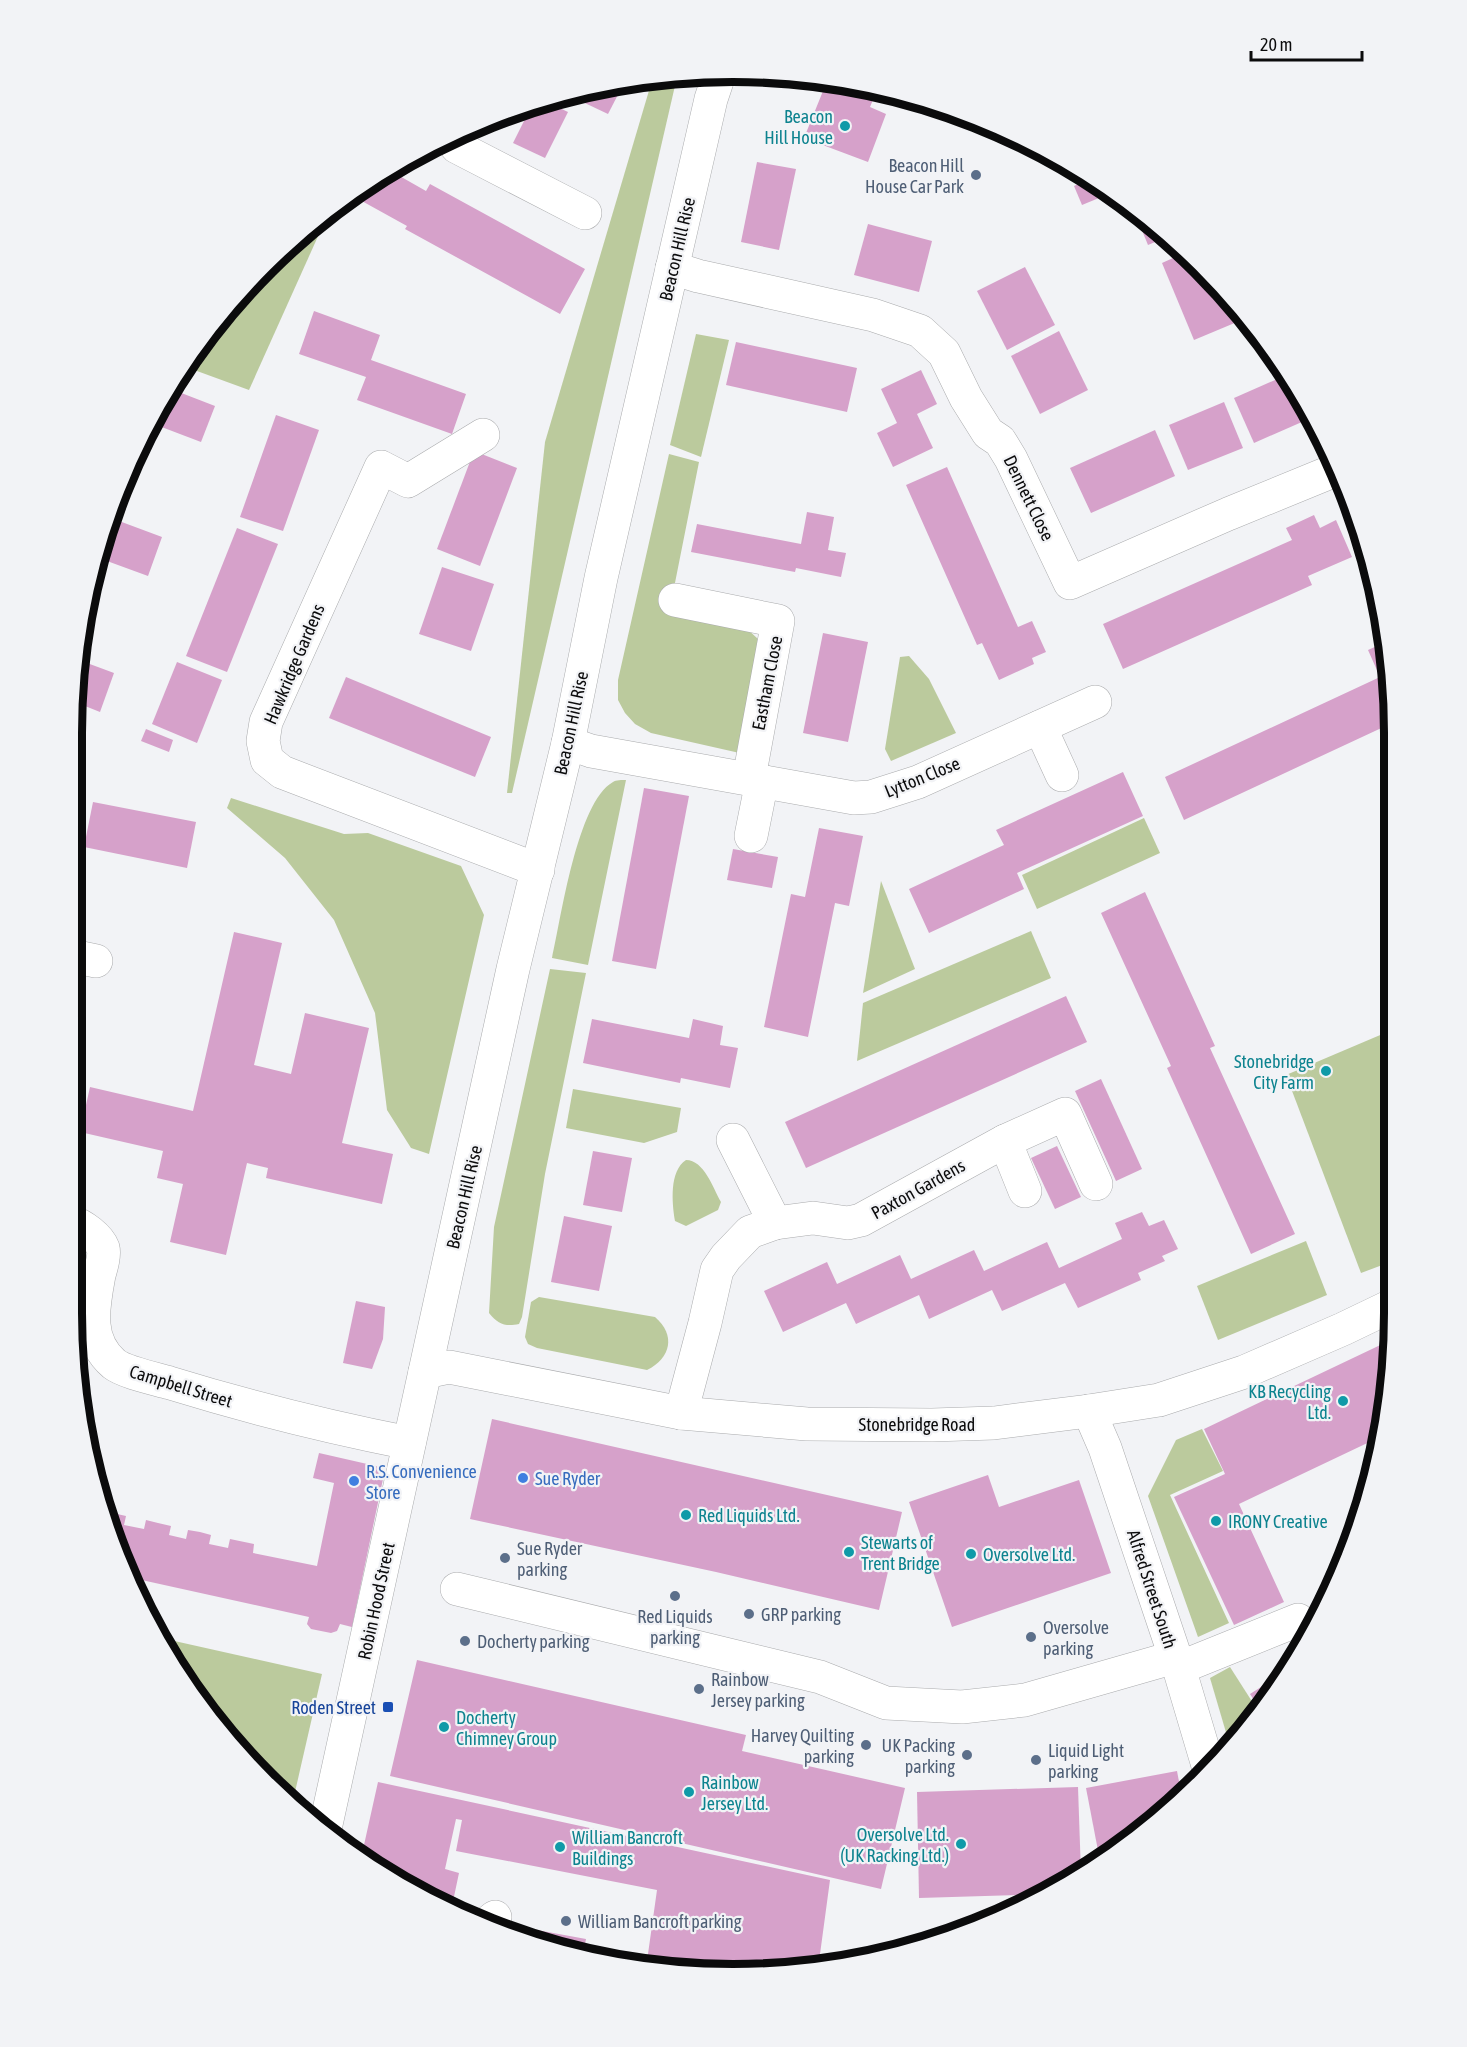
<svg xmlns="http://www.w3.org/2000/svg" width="1467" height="2047" font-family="'Asap Condensed',sans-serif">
	<rect width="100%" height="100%" fill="#f2f3f6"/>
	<!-- green -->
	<g fill="#bbca9d">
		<path d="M653 77H677L512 793H507L545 442Z"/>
		<path d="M328 214 249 390 186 367 236 298 298 236Z"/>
		<path d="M696 334 729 340 701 457 670 445Z"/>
		<path d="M669 454 699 462 669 613 746 628 758 639 763 655 744 754 651 733 635 724 625 713 618 700V680Z"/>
		<path d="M909 656 929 679 956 733 891 761 885 749 900 657Z"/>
		<path d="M626 780 588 965 552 958C561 919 577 802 613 782 616 780 622 780 626 780Z"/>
		<path d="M231 798 344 834 368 833 461 866 484 915 429 1154 411 1148 387 1110 375 1013 334 920 285 858 227 808Z"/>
		<path d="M1144 818 1160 853 1037 909 1022 875Z"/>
		<path d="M881 881 915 969 863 993Z"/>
		<path d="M1031 931 1051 978 857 1061 863 1003Z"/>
		<path d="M550 969 586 973 545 1174 522 1317 519 1324C505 1327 498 1324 489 1313L494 1227Z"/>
		<path d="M1392 1030 1393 1261 1361 1273 1286 1075Z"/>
		<path d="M573 1089 681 1108 677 1132 644 1143 566 1128Z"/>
		<path d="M686 1160C704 1160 713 1188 721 1202L718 1210 686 1226 675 1221C672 1203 669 1171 686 1160Z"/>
		<path d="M1306 1241 1327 1295 1218 1340 1197 1286Z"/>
		<path d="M539 1297 655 1317C676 1335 671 1358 647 1370L537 1348 528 1344 525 1337 531 1302Z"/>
		<path d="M1202 1429 1223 1471 1170 1495 1229 1623 1198 1637 1148 1496 1176 1440Z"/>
		<path d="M161 1638 322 1674 292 1805 183 1681Z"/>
		<path d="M1230 1667 1260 1714 1230 1746 1210 1678Z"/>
	</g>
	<!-- building -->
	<g fill="#d6a1ca">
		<path d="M821 81 877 90 870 107 886 114 868 162 804 138 823 91 817 88Z"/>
		<path d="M624 83 608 114 570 96Z"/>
		<path d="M545 101 568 112 545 158 513 143 532 105Z"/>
		<path d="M757 162 796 169 779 250 741 242Z"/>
		<path d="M389 170 426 191 430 184 585 269 560 314 405 229 407 226 360 200 369 185Z"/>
		<path d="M1089 179 1111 193 1082 205 1074 186Z"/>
		<path d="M1132 206 1136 209 1167 237 1148 245Z"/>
		<path d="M868 224 932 241 919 292 854 275Z"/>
		<path d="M1184 253 1224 291 1237 322 1194 340 1162 263Z"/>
		<path d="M1025 267 1055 325 1007 350 977 291Z"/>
		<path d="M314 311 380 335 371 360 466 394 452 434 357 400 366 377 299 354Z"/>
		<path d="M1059 331 1088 390 1040 414 1011 356Z"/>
		<path d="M736 342 857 368 847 412 726 385Z"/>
		<path d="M921 370 937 404 917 414 933 448 893 467 877 433 897 423 881 389Z"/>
		<path d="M1284 376 1311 418 1254 443 1234 398Z"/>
		<path d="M171 389 215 406 201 442 151 423 161 402Z"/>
		<path d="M1224 402 1243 448 1188 470 1169 425Z"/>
		<path d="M276 415 319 430 283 531 240 517Z"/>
		<path d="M1155 430 1175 476 1091 513 1070 468Z"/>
		<path d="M474 451 517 468 480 566 437 549Z"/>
		<path d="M947 467 1018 627 1032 621 1046 652 1032 658 1034 664 999 680 982 643 977 645 906 485Z"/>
		<path d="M807 512 834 517 828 550 846 553 841 577 796 568 795 572 691 552 697 524 801 544Z"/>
		<path d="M1314 515 1320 528 1336 520 1352 557 1308 576 1312 585 1123 669 1103 624 1292 540 1286 528Z"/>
		<path d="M111 518 162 537 148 576 107 561 101 576 94 574Z"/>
		<path d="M237 528 278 544 227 672 186 656Z"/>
		<path d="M442 567 494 584 471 651 419 634Z"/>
		<path d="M823 633 868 642 848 742 803 733Z"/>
		<path d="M1388 641 1390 724 1184 820 1165 777 1380 677 1368 650Z"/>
		<path d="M79 660 114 673 100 712 75 702Z"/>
		<path d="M177 662 222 680 197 743 152 724Z"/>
		<path d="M346 677 491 737 475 777 329 718Z"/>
		<path d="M146 729 173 740 169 752 141 741Z"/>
		<path d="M1123 772 1143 816 1017 873 1024 889 929 933 909 889 1004 845 996 830Z"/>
		<path d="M644 788 689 796 656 969 612 961Z"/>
		<path d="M93 802 196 822 187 868 84 847Z"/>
		<path d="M819 828 863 836 849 906 835 903 808 1037 764 1027 791 894 805 897Z"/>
		<path d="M733 849 778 857 772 888 727 880Z"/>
		<path d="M1145 892 1215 1046 1210 1048 1295 1234 1251 1254 1167 1068 1171 1066 1101 913Z"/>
		<path d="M234 932 282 943 254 1065 291 1074 305 1013 369 1028 342 1143 393 1154 382 1204 266 1178 268 1168 247 1163 226 1255 170 1242 183 1184 157 1178 163 1151 80 1132 90 1087 193 1111Z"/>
		<path d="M1066 996 1087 1042 806 1168 785 1122Z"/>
		<path d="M592 1019 689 1038 693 1019 723 1026 720 1045 738 1048 730 1088 681 1078 680 1083 583 1063Z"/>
		<path d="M1101 1079 1142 1169 1116 1181 1075 1091Z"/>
		<path d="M1057 1146 1081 1197 1055 1209 1031 1158Z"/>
		<path d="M593 1151 632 1158 622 1212 583 1205Z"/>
		<path d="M1142 1212 1149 1226 1164 1220 1178 1249 1162 1256 1165 1261 1138 1273 1141 1280 1078 1308 1065 1283 1002 1311 992 1290 929 1319 919 1295 856 1324 846 1303 783 1332 764 1291 827 1262 837 1284 900 1255 911 1279 974 1250 984 1271 1047 1242 1059 1268 1122 1239 1115 1223Z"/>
		<path d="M564 1216 612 1226 599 1291 551 1282Z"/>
		<path d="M356 1301 385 1307 383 1339 372 1369 343 1363Z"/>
		<path d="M1393 1339 1394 1356 1380 1437 1239 1504 1284 1602 1234 1625 1174 1497 1225 1474 1204 1429Z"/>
		<path d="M492 1419 902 1512 879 1610 716 1572 470 1519Z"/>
		<path d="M319 1453 376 1466 382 1470 383 1479 376 1512 352 1627 340 1624 337 1631 331 1633 311 1629 307 1624 309 1617 128 1577 122 1567 104 1511 126 1516 124 1525 144 1529 146 1520 158 1523 171 1526 169 1535 186 1539 188 1530 200 1532 211 1535 209 1544 228 1548 230 1539 254 1544 253 1553 317 1566 334 1483 313 1478Z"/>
		<path d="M988 1475 999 1507 1079 1480 1111 1573 952 1627 909 1502Z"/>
		<path d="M417 1660 746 1735 742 1751 905 1788 881 1889 390 1776Z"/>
		<path d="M1286 1671 1261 1711 1250 1694Z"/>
		<path d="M1177 1771 1182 1797 1169 1811 1100 1861 1086 1788Z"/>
		<path d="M378 1782 830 1880 818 1969H647L617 1962 647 1961 657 1890 456 1851 462 1820 456 1819 445 1869 459 1873 452 1906 464 1908 462 1916 441 1907 362 1854Z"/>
		<path d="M1078 1787 1081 1874 1065 1886 1049 1894 919 1898 917 1792Z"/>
		<path d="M537 1930 586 1939 583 1954 535 1943Z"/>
	</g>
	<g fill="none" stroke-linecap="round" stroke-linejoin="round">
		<defs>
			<g id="minor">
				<path d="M451 139 457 147 585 213"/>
				<path d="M672 268 698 276 873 315 920 331 944 353 966 398 988 433 1000 441 1011 459 1070 583 1228 514 1338 469"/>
				<path d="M483 435 408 481 381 467 266 722 263 741 267 760 282 772 538 870"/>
				<path d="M675 600 778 621 749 778"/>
				<path d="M1040 727 1062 775"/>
				<path d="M568 743 591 751 854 798 871 797 918 782 1095 702"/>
				<path d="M751 836 762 781"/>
				<path d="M72 956 96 961"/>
				<path d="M733 1140 775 1223"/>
				<path d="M1005 1141 1065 1114 1096 1184"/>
				<path d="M72 1222C82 1225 99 1237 103 1248 105 1255 101 1268 99 1275 93 1307 86 1340 114 1364 124 1372 156 1379 170 1383 248 1407 328 1427 409 1443"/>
				<path d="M425 1372 449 1367 681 1413 807 1424 932 1425 994 1423 1089 1411 1159 1400 1244 1372 1343 1329 1393 1305"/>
				<path d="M1089 1411 1105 1448 1179 1668 1209 1769"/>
				<path d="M681 1413 705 1323 717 1270 726 1257 750 1232 775 1223 813 1218 848 1223 861 1220 1005 1141 1025 1191"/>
				<path d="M457 1589 820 1677 886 1703 962 1707 1025 1700 1175 1657"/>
				<path d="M1179 1668 1298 1620"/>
				<path d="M325 1829 513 969 568 743 601 578 711 99 719 75"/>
				<path d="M485 1925 495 1917"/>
			</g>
		</defs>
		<!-- minor casing -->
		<use href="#minor" stroke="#aaabad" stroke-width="34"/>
		<!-- minor -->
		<use href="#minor" stroke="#fff" stroke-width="33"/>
	</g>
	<!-- markers -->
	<g fill="#0f9aa8" stroke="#f2f3f6" stroke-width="2">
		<circle cx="845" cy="126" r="6"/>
		<circle cx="1326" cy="1071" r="6"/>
		<circle cx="1343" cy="1401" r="6"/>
		<circle cx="686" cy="1515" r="6"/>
		<circle cx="1216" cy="1521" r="6"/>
		<circle cx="849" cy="1552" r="6"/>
		<circle cx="971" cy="1554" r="6"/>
		<circle cx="444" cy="1727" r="6"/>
		<circle cx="689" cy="1792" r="6"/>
		<circle cx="961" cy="1844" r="6"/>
		<circle cx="560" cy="1847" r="6"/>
	</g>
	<g fill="#5c6f8a" stroke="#f2f3f6" stroke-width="2">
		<circle cx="976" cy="175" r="6"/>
		<circle cx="505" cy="1558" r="6"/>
		<circle cx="675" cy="1596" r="6"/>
		<circle cx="749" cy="1614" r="6"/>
		<circle cx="1031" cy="1637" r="6"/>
		<circle cx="465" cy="1641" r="6"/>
		<circle cx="699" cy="1689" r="6"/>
		<circle cx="866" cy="1745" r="6"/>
		<circle cx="967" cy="1755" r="6"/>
		<circle cx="1036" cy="1760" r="6"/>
		<circle cx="566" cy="1921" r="6"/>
	</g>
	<g fill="#3f7fe0" stroke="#f2f3f6" stroke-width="2">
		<circle cx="523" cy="1478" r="6"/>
		<circle cx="354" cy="1481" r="6"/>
	</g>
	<rect fill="#1a4fb4" stroke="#f2f3f6" stroke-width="2" x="382" y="1701" width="12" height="12" rx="3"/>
	<g text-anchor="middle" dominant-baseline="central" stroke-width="4.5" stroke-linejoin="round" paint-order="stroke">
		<!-- culture labels -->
		<g font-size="18" fill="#0d838f" stroke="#f2f3f6" text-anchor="start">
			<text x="833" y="116" text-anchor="end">Beacon<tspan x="833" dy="21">Hill House</tspan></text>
			<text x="1314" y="1061" text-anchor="end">Stonebridge<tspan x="1314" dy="21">City Farm</tspan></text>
			<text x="1331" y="1391" text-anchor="end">KB Recycling<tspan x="1331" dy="21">Ltd.</tspan></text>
			<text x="698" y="1515">Red Liquids Ltd.</text>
			<text x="1228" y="1521">IRONY Creative</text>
			<text x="861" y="1542">Stewarts of<tspan x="861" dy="21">Trent Bridge</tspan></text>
			<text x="983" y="1554">Oversolve Ltd.</text>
			<text x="456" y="1717">Docherty<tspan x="456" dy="21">Chimney Group</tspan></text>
			<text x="701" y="1782">Rainbow<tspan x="701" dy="21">Jersey Ltd.</tspan></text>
			<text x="949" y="1834" text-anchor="end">Oversolve Ltd.<tspan x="949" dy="21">(UK Racking Ltd.)</tspan></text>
			<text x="572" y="1837">William Bancroft<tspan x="572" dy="21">Buildings</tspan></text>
		</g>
		<!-- service labels -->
		<g font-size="18" fill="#4e5e75" stroke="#f2f3f6" text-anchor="start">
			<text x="964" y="165" text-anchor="end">Beacon Hill<tspan x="964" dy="21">House Car Park</tspan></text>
			<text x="517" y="1548">Sue Ryder<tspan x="517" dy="21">parking</tspan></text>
			<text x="761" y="1614">GRP parking</text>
			<text x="675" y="1616" text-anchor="middle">Red Liquids<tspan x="675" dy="21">parking</tspan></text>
			<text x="1043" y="1627">Oversolve<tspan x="1043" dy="21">parking</tspan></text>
			<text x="477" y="1641">Docherty parking</text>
			<text x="711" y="1679">Rainbow<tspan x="711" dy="21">Jersey parking</tspan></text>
			<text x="854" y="1735" text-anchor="end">Harvey Quilting<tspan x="854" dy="21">parking</tspan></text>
			<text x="955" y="1745" text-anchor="end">UK Packing<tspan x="955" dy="21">parking</tspan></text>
			<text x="1048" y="1750">Liquid Light<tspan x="1048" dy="21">parking</tspan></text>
			<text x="578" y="1921">William Bancroft parking</text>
		</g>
		<!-- street labels -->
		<g font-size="18" fill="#0b0b0c" stroke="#f2f3f6">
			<text transform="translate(677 249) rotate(-77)">Beacon Hill Rise</text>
			<text transform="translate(1029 498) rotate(64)">Dennett Close</text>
			<text transform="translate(294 664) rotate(-67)">Hawkridge Gardens</text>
			<text transform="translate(767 683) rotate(-79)">Eastham Close</text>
			<text transform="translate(571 723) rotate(-78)">Beacon Hill Rise</text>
			<text transform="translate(922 777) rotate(-22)">Lytton Close</text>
			<text transform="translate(918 1189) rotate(-29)">Paxton Gardens</text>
			<text transform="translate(464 1197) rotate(-77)">Beacon Hill Rise</text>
			<text transform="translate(181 1386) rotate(17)">Campbell Street</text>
			<text x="917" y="1424">Stonebridge Road</text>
			<text transform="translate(1152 1589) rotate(72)">Alfred Street South</text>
			<text transform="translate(376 1601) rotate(-78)">Robin Hood Street</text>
		</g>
		<!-- shop labels -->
		<g font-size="18" fill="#366cbe" stroke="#f2f3f6" text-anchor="start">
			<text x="366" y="1471">R.S. Convenience<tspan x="366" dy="21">Store</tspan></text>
			<text x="535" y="1478">Sue Ryder</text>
		</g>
		<!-- transit labels -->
		<g font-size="18" fill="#164399" stroke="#f2f3f6" text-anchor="end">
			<text x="376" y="1707">Roden Street</text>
		</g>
	</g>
	<!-- crop -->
	<path d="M0 0H1467V2047H0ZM733 82H733A651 651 0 0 1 1384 733V1313A651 651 0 0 1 733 1964H733A651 651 0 0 1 82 1313V733A651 651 0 0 1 733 82Z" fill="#f2f3f6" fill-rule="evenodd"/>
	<path fill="none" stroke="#0b0b0c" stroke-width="8" d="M733 82H733A651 651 0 0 1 1384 733V1313A651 651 0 0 1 733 1964H733A651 651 0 0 1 82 1313V733A651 651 0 0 1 733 82Z"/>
	<!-- scale -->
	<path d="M1251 51v9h111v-9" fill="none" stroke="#0b0b0c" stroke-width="3"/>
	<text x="1260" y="51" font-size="18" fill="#0b0b0c" stroke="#f2f3f6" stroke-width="4.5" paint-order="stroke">20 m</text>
</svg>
